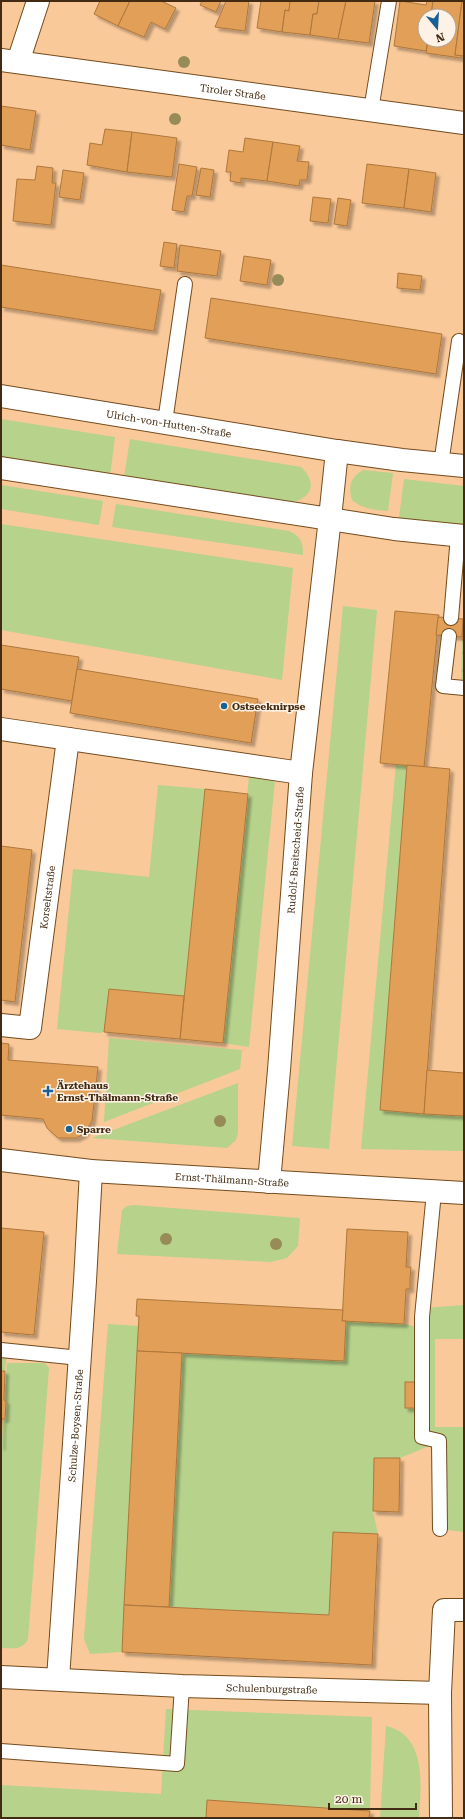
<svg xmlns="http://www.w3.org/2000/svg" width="465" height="1819" font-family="'Roboto Serif',serif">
	<defs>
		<pattern id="park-crowns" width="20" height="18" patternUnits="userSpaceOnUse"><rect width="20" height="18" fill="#b6d28b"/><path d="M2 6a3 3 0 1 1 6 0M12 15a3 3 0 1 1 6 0" fill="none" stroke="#9eb477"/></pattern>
		<filter id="shadow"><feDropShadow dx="3.5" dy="3.5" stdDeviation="1" flood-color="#0004"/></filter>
	</defs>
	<rect width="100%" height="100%" fill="#f9c99a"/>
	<!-- grass -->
	<g fill="#b6d28b">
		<path d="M1 419 115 437 110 476 1 458Z"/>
		<path d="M130 439 301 467C318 483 312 499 289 503L124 477Z"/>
		<path d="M363 470 393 473 388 511C374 510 363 509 352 500 348 486 350 478 363 470Z"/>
		<path d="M404 479 464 486V525L399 518Z"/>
		<path d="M1 485 103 501 99 525 1 509Z"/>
		<path d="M116 504 289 531C301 537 303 542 303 555L112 527Z"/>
		<path d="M1 524 293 568 282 680 1 630Z"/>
		<path d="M343 606 377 610 329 1149 292 1146Z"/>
		<path d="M396 764 407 765 380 1110 464 1116V1151L361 1149Z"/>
		<path d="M250 766 276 770 249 1047 223 1043Z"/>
		<path d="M158 785 205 789 184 996 109 989 104 1032 99 1033 57 1029 73 869 149 877Z"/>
		<path d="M109 1038 242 1050 240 1069 104 1122Z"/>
		<path d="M238 1083V1133L236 1140 227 1148 92 1138Z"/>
		<path d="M134 1205 300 1218 298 1246 287 1258 271 1262 117 1254 122 1210 127 1206Z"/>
		<path d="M464 1305V1339H435V1427H464V1532L440 1529 439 1442 400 1458H374L373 1511 378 1534 333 1532 329 1615 169 1607 182 1353 344 1361 346 1321 404 1324 422 1328 423 1308Z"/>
		<path d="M108 1324 139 1326 122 1652 90 1654 84 1639Z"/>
		<path d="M1 1342 8 1343 5 1371H1Z"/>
		<path d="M7 1363H45L49 1368 28 1639C22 1651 13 1648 1 1648V1455L3 1419H6V1401H4Z"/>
		<path d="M166 1709 372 1717 370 1811 208 1800 206 1818H1V1785L161 1794Z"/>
		<path d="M386 1726C427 1735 421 1786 419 1818H380Z"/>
	</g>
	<!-- park -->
	<path fill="url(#park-crowns)" d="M462 640H464V688H461Z"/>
	<!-- building -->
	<g fill="#e19f59" stroke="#ae773b" filter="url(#shadow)">
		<path d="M100 1H130L118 26 94 14Z"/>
		<path d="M130 1H161L176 8 165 29 151 22 144 37 118 26Z"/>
		<path d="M202 1H221L216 12 200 5Z"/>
		<path d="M226 1H249L245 31 215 27Z"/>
		<path d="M261 1H290L289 11 285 10 282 32 257 28Z"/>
		<path d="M290 1H319L317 14H313L310 35 282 32 285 10 289 11Z"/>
		<path d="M319 1H346L338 39 310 35 313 14H317Z"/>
		<path d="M346 1H375L369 43 338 39Z"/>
		<path d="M400 1 426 5 427 1H433L431 16H425V40H428L426 51 394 46Z"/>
		<path d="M433 1H462L455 55H461V58L426 53 428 40H449V16H431Z"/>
		<path d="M462 1H464V56L455 55Z"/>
		<path d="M1 106 36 111 30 150 1 145Z"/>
		<path d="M105 129 132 132 127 172 87 165 90 143 102 145Z"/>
		<path d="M132 132 177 138 172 177 127 172Z"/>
		<path d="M245 138 273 142 267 181 241 178V183L230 181 231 172H226L229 150 243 152Z"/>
		<path d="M273 142 300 146 297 161 309 162 307 180H300L299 186 267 181Z"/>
		<path d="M179 164 197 167 192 196H187L184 212 172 210Z"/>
		<path d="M367 164 409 169 404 208 362 203Z"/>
		<path d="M37 166 53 168 52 183H56L51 225 13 221 17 179 35 180Z"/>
		<path d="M201 168 214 170 210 197 196 195Z"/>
		<path d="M409 169 436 173 431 212 404 208Z"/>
		<path d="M63 170 84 173 80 200 59 197Z"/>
		<path d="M313 197 331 199 328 223 310 221Z"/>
		<path d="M338 198 351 200 347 226 334 224Z"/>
		<path d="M164 242 177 244 174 268 160 266Z"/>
		<path d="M180 245 221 251 217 276 177 271Z"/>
		<path d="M244 256 271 260 267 285 240 281Z"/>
		<path d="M1 265 161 290 154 331 1 307Z"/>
		<path d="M398 273 422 276 420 290 397 288Z"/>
		<path d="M211 298 442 334 436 374 205 338Z"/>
		<path d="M395 611 439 615 424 767 380 763Z"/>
		<path d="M464 614V640H462Z"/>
		<path d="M438 617 463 619 462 637 436 635Z"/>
		<path d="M1 645 79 657 72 701 1 689Z"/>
		<path d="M77 669 258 699 251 743 70 713Z"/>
		<path d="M407 765 450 769 424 1114 380 1110Z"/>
		<path d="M205 789 248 794 223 1043 180 1039Z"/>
		<path d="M1 846 32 850 15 1002 1 1000Z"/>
		<path d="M109 989 184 996 180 1039 104 1032Z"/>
		<path d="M1 1043 9 1044 8 1060 98 1067 92 1121 84 1134 76 1138H58L47 1128 43 1119 1 1115Z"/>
		<path d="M427 1070 464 1073V1116L424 1114Z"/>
		<path d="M1 1228 44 1232 34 1335 1 1332Z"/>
		<path d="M347 1229 408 1232 406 1267H411L410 1279V1289H406L404 1324 342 1321Z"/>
		<path d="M137 1299 343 1310 342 1321H346L344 1361 137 1351 139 1316H136Z"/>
		<path d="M137 1351 182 1353 169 1607 124 1605Z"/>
		<path d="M1 1371H5L4 1400 6 1401 5 1419H2L1 1447Z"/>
		<rect x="405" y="1382" width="14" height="26"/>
		<path d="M374 1458H400L399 1512 373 1511Z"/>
		<path d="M333 1532 378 1534 372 1665 122 1652 124 1605 329 1615Z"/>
		<path d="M207 1800 370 1811 369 1818H206Z"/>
	</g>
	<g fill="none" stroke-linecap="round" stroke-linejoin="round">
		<defs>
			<g id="service">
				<path d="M371 110 389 1"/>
				<path d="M165 422 185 284"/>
				<path d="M441 464 459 341"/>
				<path d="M451 618 458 536"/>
				<path d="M449 636 443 686 464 688"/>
				<path d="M434 1192 422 1317V1437L439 1441 440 1529"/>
				<path d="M1 1350 80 1358"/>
				<path d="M1 1751 177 1764 182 1686"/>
			</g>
			<g id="minor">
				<path id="s1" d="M1 60 464 123"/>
				<path d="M18 62 38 1"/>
				<path d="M1 729 301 773"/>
				<path id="s2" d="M1 1025 30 1028 68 739"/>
				<path id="s3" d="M1 1160 91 1171 464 1193"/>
				<path id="s4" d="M269 1182 279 1070 301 773 330 518"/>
				<path id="s5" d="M1 1677 182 1686 440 1693 444 1610H464"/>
				<path id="s6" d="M58 1679 85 1281 91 1171"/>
				<path d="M440 1693 441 1818"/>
			</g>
			<g id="tertiary">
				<path id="s7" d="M1 396 337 451 402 460 464 466"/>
				<path d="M1 468 394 529 464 536"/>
				<path d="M330 518 337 451"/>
			</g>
		</defs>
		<!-- service casing -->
		<use href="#service" stroke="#744b1d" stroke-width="16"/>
		<!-- minor casing -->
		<use href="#minor" stroke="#744b1d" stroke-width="24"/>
		<!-- tertiary casing -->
		<use href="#tertiary" stroke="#744b1d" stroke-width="24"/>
		<!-- service -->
		<use href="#service" stroke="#fff" stroke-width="14"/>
		<!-- minor -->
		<use href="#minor" stroke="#fff" stroke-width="22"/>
		<!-- tertiary -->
		<use href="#tertiary" stroke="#fff" stroke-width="22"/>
	</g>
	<!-- trees -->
	<g fill="#978c57">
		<circle cx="184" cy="62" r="6"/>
		<circle cx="175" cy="119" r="6"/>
		<circle cx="278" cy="280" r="6"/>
		<circle cx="220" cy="1121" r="6"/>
		<circle cx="166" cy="1239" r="6"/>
		<circle cx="276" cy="1244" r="6"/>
	</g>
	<!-- markers -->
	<g fill="#196094" stroke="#fef2e6" stroke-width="1.5">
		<circle cx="224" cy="706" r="4"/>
		<path d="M46 1085h4v4h4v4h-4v4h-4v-4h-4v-4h4z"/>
		<circle cx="69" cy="1129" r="4"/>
	</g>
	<g text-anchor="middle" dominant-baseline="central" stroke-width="3" stroke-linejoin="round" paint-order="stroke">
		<!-- street labels -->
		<g font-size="10" fill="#422b12" stroke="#fef2e6">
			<text stroke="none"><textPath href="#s1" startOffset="234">Tiroler Straße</textPath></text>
			<text stroke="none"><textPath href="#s7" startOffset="170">Ulrich-von-Hutten-Straße</textPath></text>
			<text stroke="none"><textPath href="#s4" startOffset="333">Rudolf-Breitscheid-Straße</textPath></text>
			<text stroke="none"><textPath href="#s2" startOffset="161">Korseltstraße</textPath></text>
			<text stroke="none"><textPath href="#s3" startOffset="232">Ernst-Thälmann-Straße</textPath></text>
			<text stroke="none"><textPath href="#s6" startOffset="254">Schulze-Boysen-Straße</textPath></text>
			<text stroke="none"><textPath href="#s5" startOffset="271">Schulenburgstraße</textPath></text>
		</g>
		<!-- poi labels -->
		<g font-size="10" font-weight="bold" fill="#422b12" stroke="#fef2e6" text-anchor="start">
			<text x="232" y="706">Ostseeknirpse</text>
			<text x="57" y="1085">Ärztehaus<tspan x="57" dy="12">Ernst-Thälmann-Straße</tspan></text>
			<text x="77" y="1129">Sparre</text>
		</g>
	</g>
	<!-- border -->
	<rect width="465" height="1819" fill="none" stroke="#422b12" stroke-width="4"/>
	<!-- north arrow -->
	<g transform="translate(437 28) rotate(162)"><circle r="19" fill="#fef2e6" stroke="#b3a291"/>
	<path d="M0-3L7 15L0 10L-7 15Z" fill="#196094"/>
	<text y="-6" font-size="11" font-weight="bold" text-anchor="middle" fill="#422b12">N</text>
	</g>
	<!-- scale -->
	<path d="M329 1803v6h87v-6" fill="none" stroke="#422b12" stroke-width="2"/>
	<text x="335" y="1803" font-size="12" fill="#422b12" stroke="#fef2e6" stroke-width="3" paint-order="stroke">20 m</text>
</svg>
